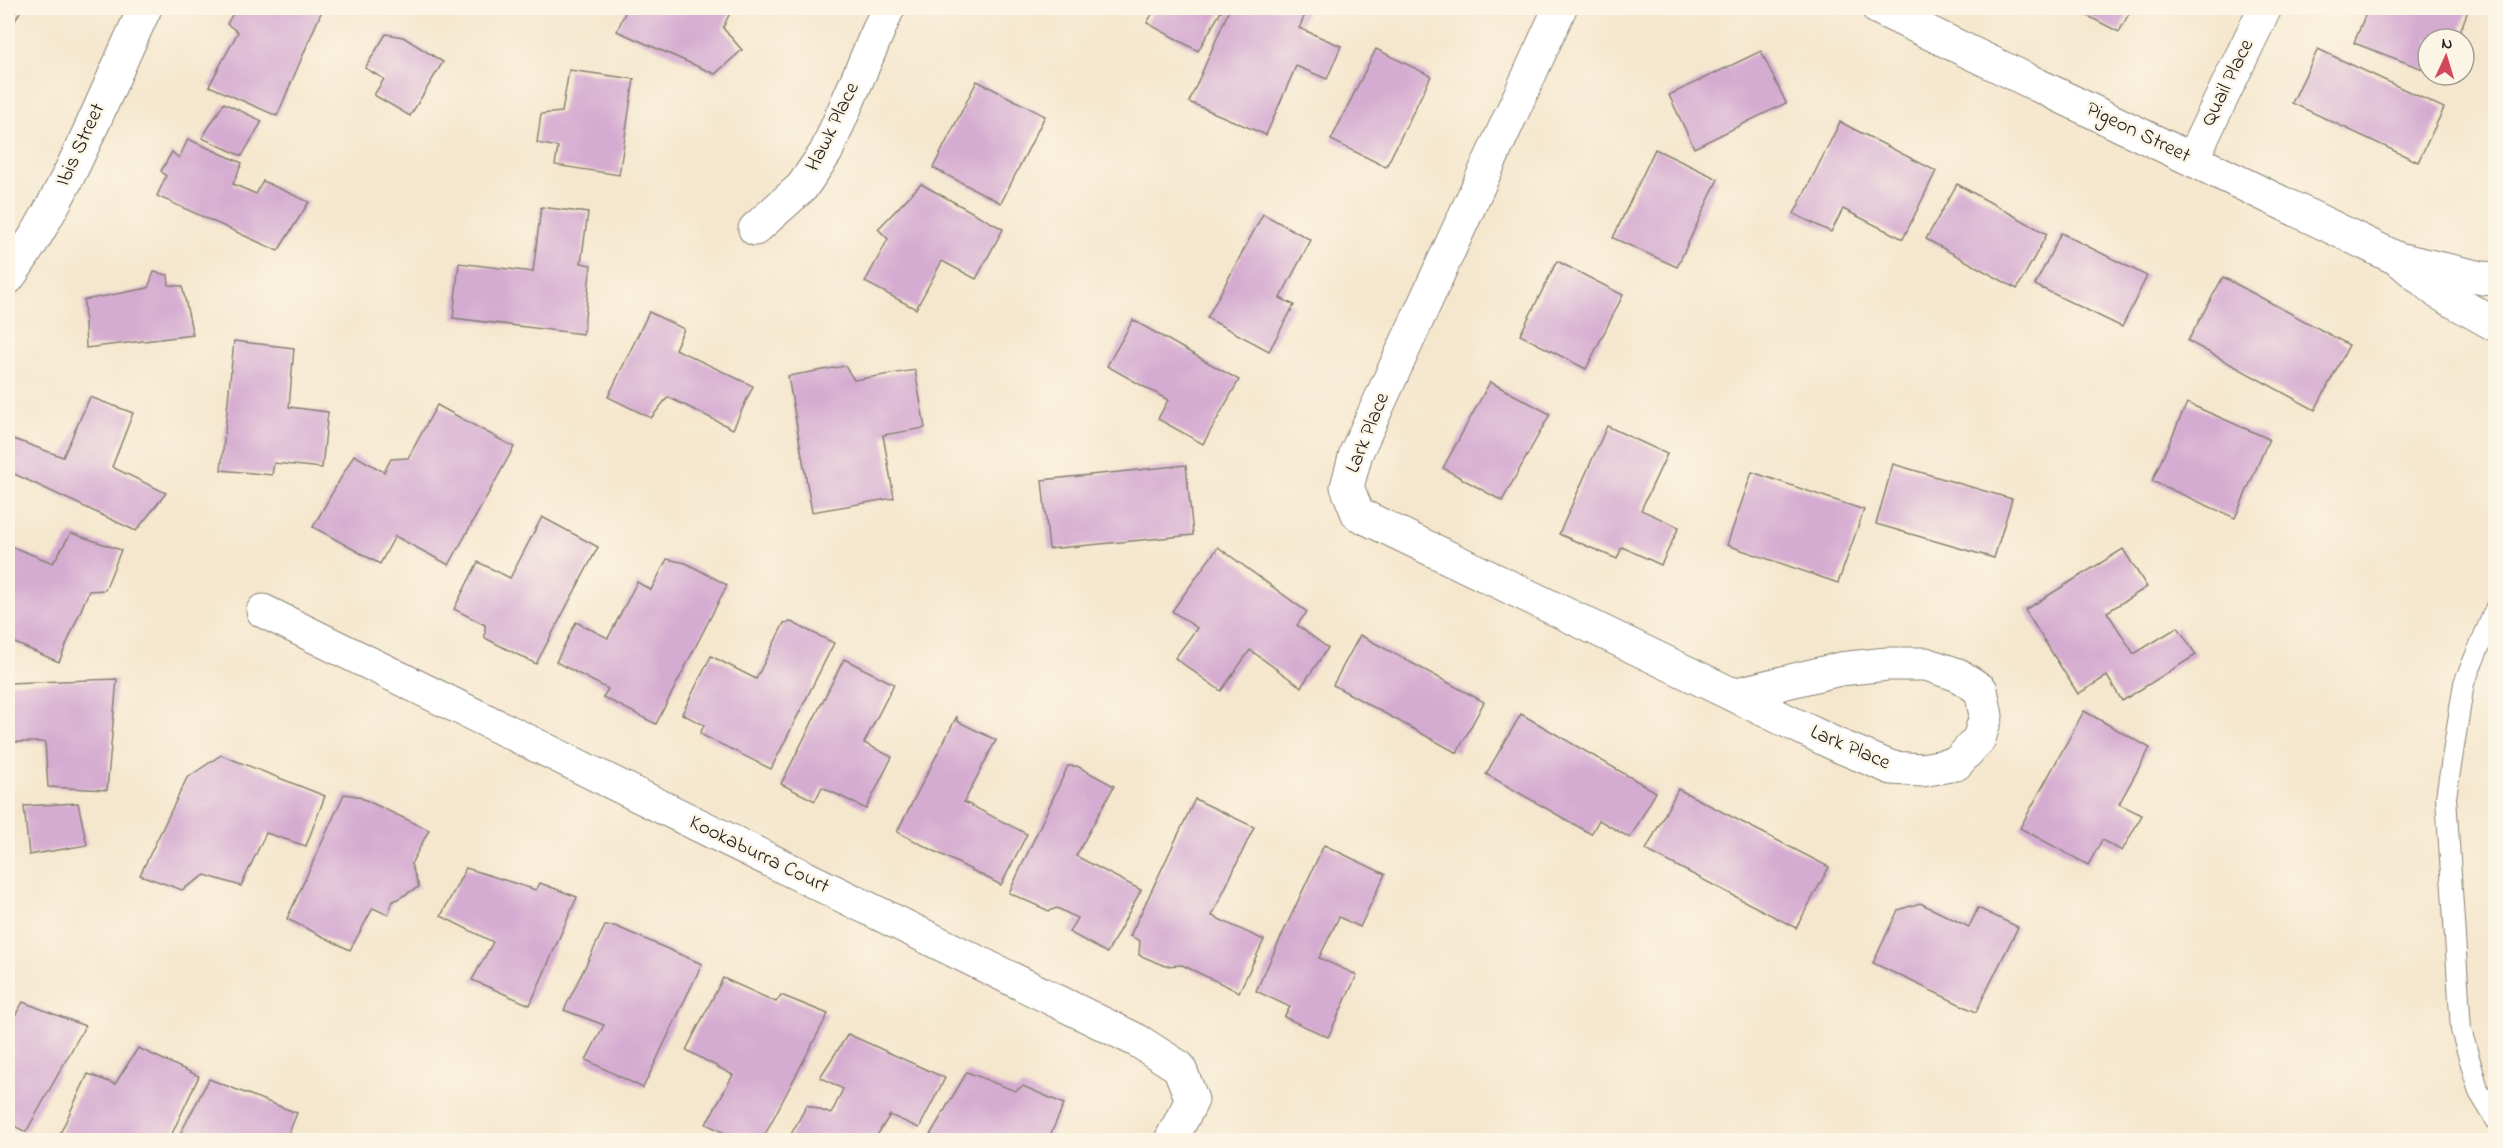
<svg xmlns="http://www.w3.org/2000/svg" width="2503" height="1148" font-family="'Indie Flower',sans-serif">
	<rect width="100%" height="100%" fill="#fcf5e5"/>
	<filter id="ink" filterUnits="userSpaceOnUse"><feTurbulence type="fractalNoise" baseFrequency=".0167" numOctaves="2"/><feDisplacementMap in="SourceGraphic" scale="12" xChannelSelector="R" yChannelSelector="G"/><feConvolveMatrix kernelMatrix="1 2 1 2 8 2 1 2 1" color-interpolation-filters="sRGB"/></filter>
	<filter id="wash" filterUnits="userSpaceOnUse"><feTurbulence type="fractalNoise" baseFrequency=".008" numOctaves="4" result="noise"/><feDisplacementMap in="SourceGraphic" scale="24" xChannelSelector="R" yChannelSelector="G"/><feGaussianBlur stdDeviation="1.35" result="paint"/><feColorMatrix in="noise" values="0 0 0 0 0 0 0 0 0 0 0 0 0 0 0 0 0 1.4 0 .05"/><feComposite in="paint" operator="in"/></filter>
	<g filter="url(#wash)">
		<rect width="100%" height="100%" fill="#f5e7ce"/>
		<g id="blocks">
			<!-- building -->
			<g fill="#d5acd1">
				<path d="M8 8H22L8 34Z"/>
				<path d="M236 8H323L277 116 209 86 238 32 227 24Z"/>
				<path d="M627 8H732L723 28 742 50 715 74 617 31Z"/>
				<path d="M1151 8H1223L1198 51 1147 23 1155 9Z"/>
				<path d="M1230 8H1308L1299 28 1341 46 1327 79 1296 66 1266 135 1189 102Z"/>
				<path d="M2072 8H2132L2119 32Z"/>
				<path d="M2368 8H2469L2457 39H2428V71L2354 43Z"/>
				<path d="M386 34 403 37 443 62 410 116 374 95 384 79 365 68Z"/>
				<path d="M1376 49 1431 76 1386 167 1331 140Z"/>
				<path d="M2318 49 2444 108 2418 162 2292 103Z"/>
				<path d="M1761 51 1786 103 1694 148 1669 95Z"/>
				<path d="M569 70 634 79 619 175 555 165 558 147 537 143 541 114 562 112Z"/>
				<path d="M977 81 1045 116 1001 203 933 168Z"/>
				<path d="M224 103 262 121 242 156 202 138Z"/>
				<path d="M1840 122 1936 171 1903 239 1843 209 1831 232 1794 214Z"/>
				<path d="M188 139 242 163 233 184 256 194 263 181 309 202 278 251 157 196 166 176 161 171 172 152 179 158Z"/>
				<path d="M1655 149 1718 179 1677 267 1613 238Z"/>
				<path d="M921 184 1003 229 976 279 942 261 916 309 865 282 888 239 878 229Z"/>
				<path d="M1957 184 2047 234 2017 289 1926 239Z"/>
				<path d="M541 207 588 213 581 263 591 265 583 334 453 318 459 263 533 272Z"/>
				<path d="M1263 214 1311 240 1280 298 1294 305 1269 351 1207 318Z"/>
				<path d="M2061 233 2147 276 2122 327 2035 285Z"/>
				<path d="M1557 261 1623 295 1586 369 1520 335Z"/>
				<path d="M154 272 168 275 169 285 182 286 193 335 86 348 84 300 148 288Z"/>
				<path d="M2223 277 2349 345 2315 410 2188 341Z"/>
				<path d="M649 312 684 329 675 349 753 386 733 429 668 397 651 418 608 397Z"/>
				<path d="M1133 320 1239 380 1203 444 1158 419 1168 400 1107 366Z"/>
				<path d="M234 341 294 348 289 407 328 412 322 468 274 463 272 475 221 470Z"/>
				<path d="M845 366 854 380 915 370 925 428 883 435 894 498 812 512 788 376Z"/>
				<path d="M1490 382 1550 414 1502 501 1443 468Z"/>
				<path d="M90 397 133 413 112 467 166 493 136 531 8 471V437L63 457Z"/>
				<path d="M2187 403 2269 439 2235 518 2152 481Z"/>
				<path d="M437 405 514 447 449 565 395 536 380 564 313 527 354 455 384 472 391 459 408 458Z"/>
				<path d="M1607 426 1667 454 1641 510 1679 527 1661 565 1622 547 1617 559 1559 534Z"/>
				<path d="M1893 464 2012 499 1994 558 1876 524Z"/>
				<path d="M1186 465 1193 535 1049 549 1042 480Z"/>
				<path d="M1752 472 1864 510 1838 583 1727 545Z"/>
				<path d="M542 517 598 547 536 664 485 638V625L454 609 478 562 510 578Z"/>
				<path d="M71 533 121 550 105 590 89 591 59 662 8 640V545L53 563Z"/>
				<path d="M1218 547 1307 612 1297 625 1328 648 1301 687 1250 650 1221 691 1175 658 1197 628 1172 611Z"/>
				<path d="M2123 549 2147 587 2107 612 2134 654 2178 627 2196 655 2122 701 2107 676 2078 694 2025 610Z"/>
				<path d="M667 559 686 563 727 585 656 724 603 697 608 689 556 662 576 622 608 638 637 582 651 590Z"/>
				<path d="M791 622 834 643 771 769 700 734 704 725 682 714 711 656 756 679 784 623Z"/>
				<path d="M1360 635 1484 702 1457 753 1333 685Z"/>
				<path d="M844 659 894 684 864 743 892 757 866 809 822 787 815 801 781 784Z"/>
				<path d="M117 679 107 790 48 787 45 742H8V683Z"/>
				<path d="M2084 711 2150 748 2119 804 2142 815 2122 851 2102 840 2088 865 2020 828Z"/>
				<path d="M1521 714 1656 792 1630 838 1599 820 1591 834 1486 774Z"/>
				<path d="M957 716V721L996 740 964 802 1027 834 1001 885 897 832Z"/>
				<path d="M221 755 325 796 306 846 266 833 241 886 205 875 182 890 140 875 187 778Z"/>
				<path d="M1068 766H1077L1114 786 1076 856 1141 890 1107 953 1069 932 1077 918 1057 908 1049 911 1009 893Z"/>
				<path d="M1678 789 1829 867 1796 928 1646 850Z"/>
				<path d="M344 794 357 796 429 830 411 864 419 887 392 902 388 915 373 908 350 950 287 919Z"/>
				<path d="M1195 799 1254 827 1212 916 1264 940 1239 992 1182 965 1165 966 1139 955 1140 941 1130 936Z"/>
				<path d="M78 803 87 845 29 855 24 806Z"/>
				<path d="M1324 845 1385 874 1360 927 1339 917 1319 958 1357 975 1328 1037 1284 1017 1290 1007 1256 991Z"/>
				<path d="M466 868 536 890 540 883 577 897 530 1005 472 980 493 942 441 916Z"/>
				<path d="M1920 903 1969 927 1978 908 2018 927 1976 1012 1873 963 1898 910Z"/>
				<path d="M605 926H615L702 964 643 1088 586 1060 604 1025 564 1010Z"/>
				<path d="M723 978 776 1002 781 995 828 1014 762 1140H739L706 1124 733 1075 686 1050Z"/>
				<path d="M23 1002 85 1026 26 1132 8 1123V1028Z"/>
				<path d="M848 1034 945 1078 919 1128 890 1115 874 1140H788L807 1105 831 1114 843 1089 820 1077Z"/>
				<path d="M138 1048 199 1076 169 1140H57L88 1074 115 1084Z"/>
				<path d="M967 1072 1015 1091 1023 1086 1064 1104 1048 1140H927Z"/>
				<path d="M209 1079 297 1113 286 1140H265L248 1135 247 1140H177Z"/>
			</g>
		</g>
	</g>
	<g filter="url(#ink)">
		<use href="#blocks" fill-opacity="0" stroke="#888275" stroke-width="1.5"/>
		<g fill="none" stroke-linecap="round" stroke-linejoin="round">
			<defs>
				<path id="service" d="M2496 607 2464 683 2446 797 2461 1030 2479 1092 2496 1120"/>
				<g id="minor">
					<path d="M1560 8 1356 453 1347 487 1358 514 1837 745 1892 768 1922 770 1956 764 1979 739 1986 716 1981 690 1958 675 1926 664H1887L1840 669 1733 695"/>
					<path d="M1878 8 2398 259 2482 278 2496 279"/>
					<path d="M2192 159 2265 8"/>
					<path d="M755 229 802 187 826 152 888 8"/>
					<path d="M2402 262 2439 293 2496 325"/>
					<path d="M8 278C66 198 103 97 145 8"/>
					<path d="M263 611 1138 1041 1179 1067 1192 1100 1171 1140"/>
				</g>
			</defs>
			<!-- service casing -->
			<use href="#service" stroke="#888275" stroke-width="22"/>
			<!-- minor casing -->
			<use href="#minor" stroke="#888275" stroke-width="35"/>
			<!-- service -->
			<use href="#service" stroke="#fff" stroke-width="20"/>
			<!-- minor -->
			<use href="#minor" stroke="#fff" stroke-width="33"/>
		</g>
	</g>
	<g text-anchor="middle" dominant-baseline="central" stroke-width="5" stroke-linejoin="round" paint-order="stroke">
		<!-- street labels -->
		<g font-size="21" fill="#1c1c1c" stroke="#fcf5e5">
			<text transform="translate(2228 83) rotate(-64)">Quail Place</text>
			<text transform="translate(833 127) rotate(-64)">Hawk Place</text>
			<text transform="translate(2138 133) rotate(26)">Pigeon Street</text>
			<text transform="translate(81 145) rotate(-65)">Ibis Street</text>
			<text transform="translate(1368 433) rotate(-68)">Lark Place</text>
			<text transform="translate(1850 748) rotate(23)">Lark Place</text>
			<text transform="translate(759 855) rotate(26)">Kookaburra Court</text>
		</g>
	</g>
	<!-- margin -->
	<rect width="2503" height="1148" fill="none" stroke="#fcf5e5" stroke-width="30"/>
	<!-- north arrow -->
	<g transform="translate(2446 57) rotate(4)"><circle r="28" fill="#fcf5e5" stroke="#a29e95" stroke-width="1.5"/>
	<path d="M0-4.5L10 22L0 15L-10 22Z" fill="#d1495b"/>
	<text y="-9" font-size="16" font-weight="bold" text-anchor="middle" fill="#1c1c1c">N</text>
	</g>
</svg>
